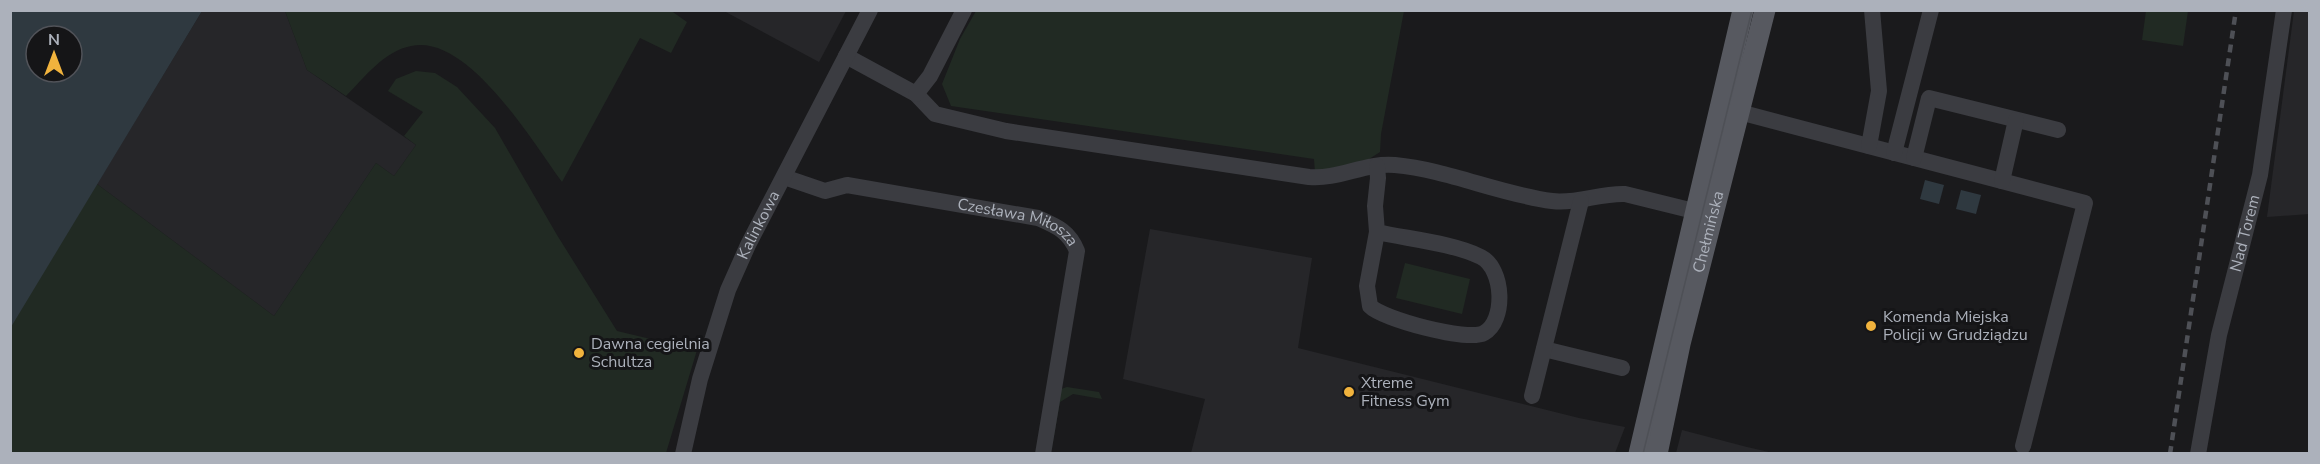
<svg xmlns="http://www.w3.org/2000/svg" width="2320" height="464" font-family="'Nunito Sans',sans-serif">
	<rect width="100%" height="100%" fill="#1a1a1c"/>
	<!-- built -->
	<g fill="#262629">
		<path d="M202 11H285L307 70 416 145 394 176 376 163 274 316 97 184Z"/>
		<path d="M724 11H846L819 62Z"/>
		<path d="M2294 11H2309V214L2267 217Z"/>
		<path d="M1150 229 1312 258 1298 348 1579 418 1625 427 1615 453H1191L1205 399 1123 379Z"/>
		<path d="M1682 430 1747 447 1773 453H1676Z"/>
	</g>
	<!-- green -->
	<g fill="#212a23">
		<path d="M670 10 687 22 671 53 640 38 562 182C533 143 468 33 411 46 384 51 364 78 346 96L307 70 285 11Z"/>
		<path d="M976 11H1404L1381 134 1380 152 1366 161 1315 172 1314 159 951 106 942 84 960 39Z"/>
		<path d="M2146 11H2188L2183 46 2142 40Z"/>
		<path d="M416 71 435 73 457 87 495 128 557 235 617 331 697 350 666 453 11 454 10 327 97 184 274 316 376 163 394 176 416 145 404 136 423 112 388 91 396 79Z"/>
		<path d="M1405 263 1470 279 1462 314 1396 298Z"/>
		<path d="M1067 387 1099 392 1102 399 1073 394 1060 402 1051 453 1061 389Z"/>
	</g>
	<!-- water -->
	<g fill="#2f3940" fill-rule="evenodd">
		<path d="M11 10 202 11 11 327 10 11ZM36 36H72V72H36Z"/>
		<path d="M1925 180 1944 185 1939 204 1920 199Z"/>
		<path d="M1961 190 1981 195 1976 214 1956 209Z"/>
	</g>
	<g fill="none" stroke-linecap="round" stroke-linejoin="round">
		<!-- minor -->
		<g stroke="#3b3c41" stroke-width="16">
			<path d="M846 56 916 94 935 114 1006 131 1309 177C1338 180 1366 162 1395 165 1448 170 1499 194 1552 201 1577 204 1600 193 1625 194L1706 214"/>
			<path d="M916 94 930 76 964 10"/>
			<path d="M1728 109 2085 203 2023 446"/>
			<path d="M1869 146 1879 91 1872 10"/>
			<path d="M1894 153 1931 10"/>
			<path d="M1914 158 1929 98 2058 130"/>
			<path d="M1377 166 1378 178 1375 206 1377 232 1367 286 1370 306C1382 319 1468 342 1484 333 1506 321 1504 269 1481 257 1453 243 1408 239 1377 232"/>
			<path id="s1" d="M784 177 825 191 847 185 1038 218C1056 226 1069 231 1077 251L1043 454"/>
			<path d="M2002 181 2016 120"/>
			<path d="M1544 349 1622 368"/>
			<path d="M1532 396 1581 201"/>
			<path id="s2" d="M683 454 700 379 728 290 748 245 870 10"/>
			<path id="s3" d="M2198 454 2219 335 2260 175 2284 10"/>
		</g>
		<!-- major -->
		<g stroke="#575960" stroke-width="21">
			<path d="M1639 454 1743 10"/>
			<path id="s4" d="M1657 454 1680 344 1765 10"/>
		</g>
		<!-- tram -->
		<path stroke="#4e5056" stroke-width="1.5" d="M1643 454 1752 10"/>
		<!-- rail -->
		<path stroke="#4e5056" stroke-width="4.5" stroke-dasharray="8 6" stroke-linecap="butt" d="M2170 454 2236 10"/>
	</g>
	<!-- markers -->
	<g fill="#f1b33d" stroke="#151517" stroke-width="2">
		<circle cx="1871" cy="326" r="6"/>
		<circle cx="579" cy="353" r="6"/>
		<circle cx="1349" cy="392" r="6"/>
	</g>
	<g text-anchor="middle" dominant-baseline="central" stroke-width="6" stroke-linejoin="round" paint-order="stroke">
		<!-- street labels -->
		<g font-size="16" fill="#acb1bb" stroke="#151517">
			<text stroke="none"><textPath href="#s2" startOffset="242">Kalinkowa</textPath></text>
			<text stroke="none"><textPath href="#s1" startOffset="242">Czesława Miłosza</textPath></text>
			<text stroke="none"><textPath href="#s4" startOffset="228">Chełmińska</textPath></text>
			<text stroke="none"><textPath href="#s3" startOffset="226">Nad Torem</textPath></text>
		</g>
		<!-- poi labels -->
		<g font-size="16" fill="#acb1bb" stroke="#151517" text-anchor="start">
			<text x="1883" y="317">Komenda Miejska<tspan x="1883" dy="18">Policji w Grudziądzu</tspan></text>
			<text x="591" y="344">Dawna cegielnia<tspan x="591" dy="18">Schultza</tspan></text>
			<text x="1361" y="383">Xtreme<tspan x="1361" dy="18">Fitness Gym</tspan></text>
		</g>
	</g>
	<!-- border -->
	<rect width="2320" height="464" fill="none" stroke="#acb1bb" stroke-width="24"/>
	<!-- north arrow -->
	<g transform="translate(54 54)"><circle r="28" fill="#151517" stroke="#515359" stroke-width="1.5"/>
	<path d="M0-4.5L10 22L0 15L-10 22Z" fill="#f1b33d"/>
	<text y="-9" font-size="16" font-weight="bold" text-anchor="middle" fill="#acb1bb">N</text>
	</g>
</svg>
